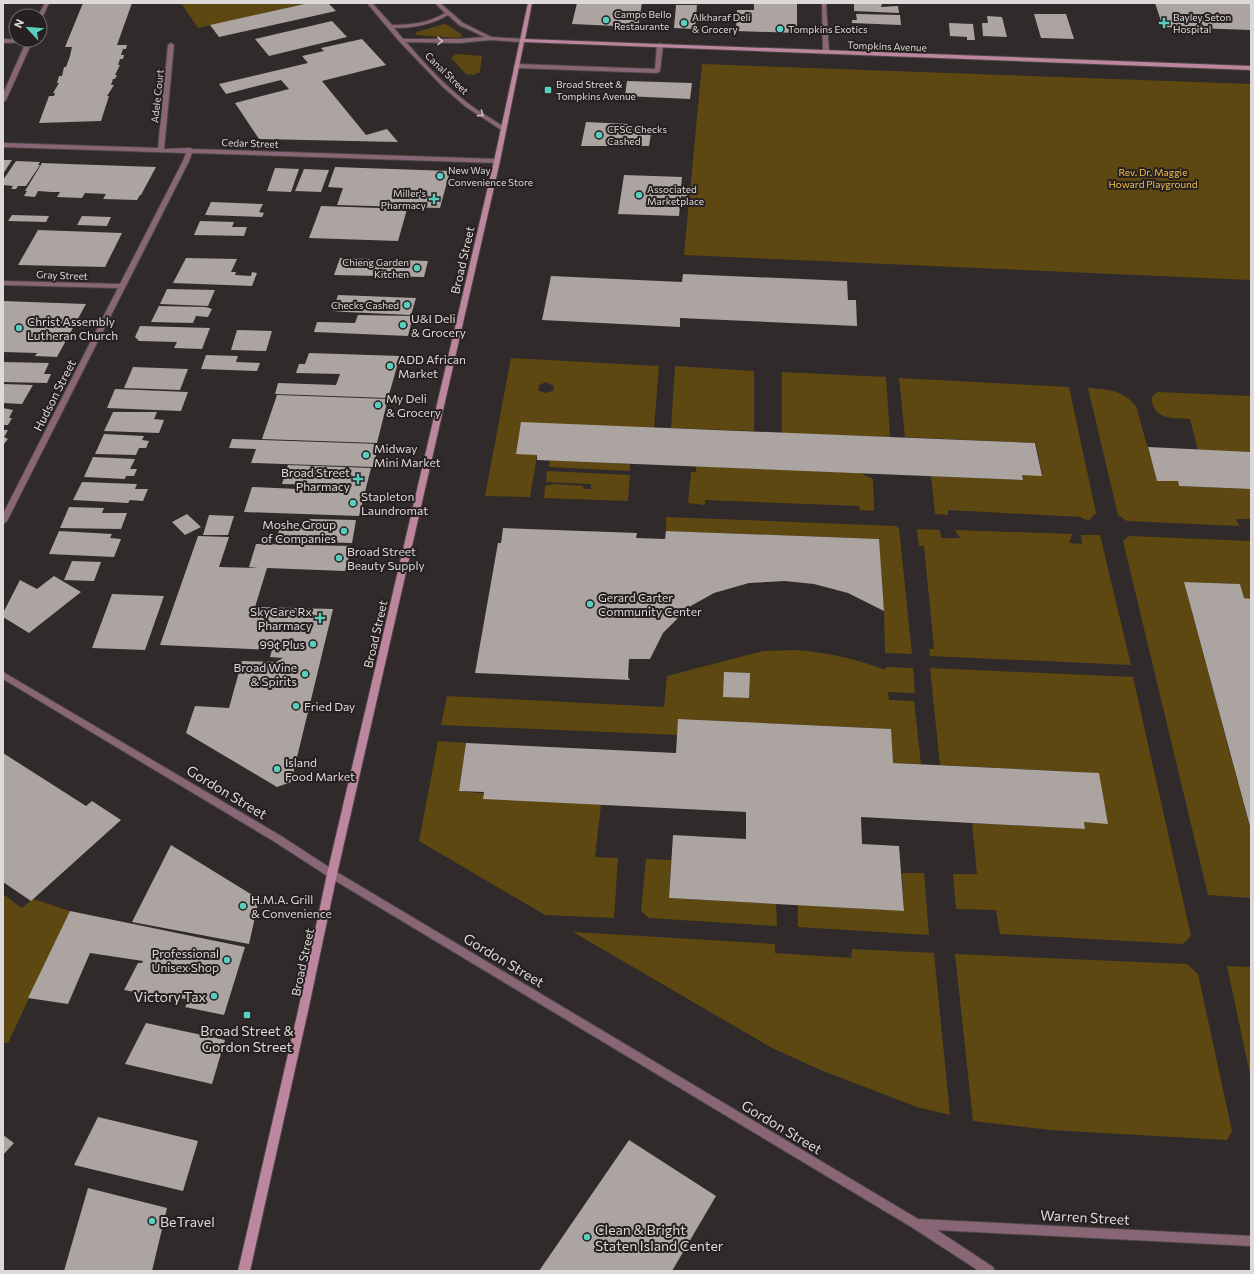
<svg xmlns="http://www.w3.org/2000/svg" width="1254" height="1274" font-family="Commissioner,sans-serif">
	<rect width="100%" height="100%" fill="#312a2a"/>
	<!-- green -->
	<g fill="#5d4811" fill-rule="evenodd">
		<path d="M181 3H309L198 28Z"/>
		<path d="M444 24 448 25 461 34 462 37 457 38 415 35 417 32Z"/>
		<path d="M456 54 482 56 480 72 474 75 466 74 451 58Z"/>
		<path d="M702 64 1251 84V280L684 255Z"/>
		<path d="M511 358 659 366 654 428 537 455 530 497 485 496ZM546 382 554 386 553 391 545 393 538 390 539 385Z"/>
		<path d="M675 366 754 371V431L671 428Z"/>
		<path d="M782 372 886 377 890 437 782 433Z"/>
		<path d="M899 378 1069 387 1096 513 1089 520 1083 519 1082 517 948 510V515L935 514 931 476 1023 480 1022 475H1042L1036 443 905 437Z"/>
		<path d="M1088 388C1107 389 1123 390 1136 406L1157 481H1178L1179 486 1251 489V519H1236L1239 526 1127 521 1118 515Z"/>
		<path d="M1158 392 1251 396V452L1198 450 1190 419C1175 418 1156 420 1152 402 1151 396 1154 394 1158 392Z"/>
		<path d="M550 460 630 464V471L549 467Z"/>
		<path d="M696 466 860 473 873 479 874 511 860 510 859 506 705 500V505L688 503 691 472H696Z"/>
		<path d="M547 471 630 475 628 501 544 498 545 486 554 484 583 486V489H591V484L546 482Z"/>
		<path d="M666 517 895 526 899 528 912 654 885 653 884 611 878 539 666 531Z"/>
		<path d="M917 529 940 530 941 538H960L955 530 1072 534 1069 543 1082 544 1081 535H1100L1131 665 930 656 929 649H934L924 546H919Z"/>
		<path d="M1129 536 1251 541V599L1244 598 1240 584 1184 582 1251 832V898L1208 895 1123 541Z"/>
		<path d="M795 650C827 652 855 659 886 670V667L913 668 915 693 888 692 889 700 914 701 921 764 893 763 890 729 679 719 677 735 441 725 447 696 664 707 667 676 763 651Z"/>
		<path d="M930 668 1133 677 1191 936 1183 944 1000 934 996 910 956 909 953 874H977L972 823 1085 829 1084 822 1108 823 1098 773 940 765Z"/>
		<path d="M438 741 466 743 459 791 601 805 595 857 618 858 614 918 545 915 419 841Z"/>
		<path d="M646 859 671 860 669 898 776 904 777 926 649 918 641 911Z"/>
		<path d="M902 873H924L929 935 798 927V905L904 911Z"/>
		<path d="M3 894 22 908 33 899 70 911 8 1043H3Z"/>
		<path d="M573 932 775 944V953L851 958 852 949 934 953 950 1115 917 1107 823 1071 772 1048Z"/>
		<path d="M955 954 1187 964 1198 974 1232 1131 1227 1140 1051 1130 973 1121Z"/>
		<path d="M1227 966 1251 967V1079Z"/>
	</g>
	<!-- building -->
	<g fill="#aba4a0">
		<path d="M83 3H132L117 45H127L126 49H123L121 55H124L123 59H120L118 65H120L115 75H117L115 79H113L111 85H114L107 96H109L101 121 39 123 49 96H54L55 93H53L59 83H57L59 76H62L64 67H66L70 56 72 47H65Z"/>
		<path d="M309 3H328L336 11 219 37 210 25Z"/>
		<path d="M577 3H642L638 27 572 24Z"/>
		<path d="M754 3H797V33L736 31 737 10H754Z"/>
		<path d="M854 3 882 4 881 7 898 6 899 13 854 11Z"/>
		<path d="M1155 3H1251V30L1163 27Z"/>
		<path d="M676 5H697L695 29 674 28Z"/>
		<path d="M856 14 900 15 901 25 852 23V20H857Z"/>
		<path d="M1034 14H1066L1074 39 1041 38Z"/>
		<path d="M987 16 1002 17 1007 37 983 36 982 23H988Z"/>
		<path d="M332 21 347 37 269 56 255 39Z"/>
		<path d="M949 23 973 24 975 40H967V37L950 36Z"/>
		<path d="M362 39 386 65 322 81 366 135 387 129 398 142 259 139 235 103 289 89 281 80 226 94 219 84 308 63 302 56 324 51 321 48Z"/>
		<path d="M627 81 692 83 690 99 625 96Z"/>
		<path d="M586 122 628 124V127L652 128 649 146H581Z"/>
		<path d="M3 160H12L3 174Z"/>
		<path d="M16 161 40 162 38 165H40L26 186H18L16 189H11L13 186 3 185V180Z"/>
		<path d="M42 163 68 164 156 167 141 195H140L137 200 103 199 106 194 85 193 82 198 57 197 60 192H51L38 191 35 197 24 196 27 191H25Z"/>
		<path d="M335 167 450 171 440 208 337 205 343 188 328 187Z"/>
		<path d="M275 168 299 169 291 192 267 191Z"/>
		<path d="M304 169 329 170 321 192 295 191Z"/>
		<path d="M624 175 682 177 681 188 689 189 687 197 681 196 679 216 618 214Z"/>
		<path d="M211 202 263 204 259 212 264 213 262 217 205 215Z"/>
		<path d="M321 206 407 209 398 241 309 238Z"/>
		<path d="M12 215 49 216 46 222 8 221Z"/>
		<path d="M82 216 111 217 107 226 77 225Z"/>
		<path d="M200 221 234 222 232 227H247L244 236 194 235Z"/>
		<path d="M38 230 122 233 105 267 18 265Z"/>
		<path d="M186 258 237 259 231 272H236L235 275 251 276 252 272 257 273 252 286 173 283Z"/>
		<path d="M340 258 428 261 424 277 334 275Z"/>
		<path d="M683 274 847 281 848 300H856L857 326 680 318V327L542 320 551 276 682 282Z"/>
		<path d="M167 289 215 290 208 306 160 304Z"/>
		<path d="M338 295 416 298 411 315 346 312 333 311Z"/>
		<path d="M3 301 86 304 57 357 35 356 37 353 3 352Z"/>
		<path d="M159 306 206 307 212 309 208 317 196 316 193 323 151 322Z"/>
		<path d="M358 315 413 316 408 336 314 332 317 322 355 323Z"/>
		<path d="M140 326 210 328 202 349 174 348 177 342 139 341 135 337Z"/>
		<path d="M237 330 272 331 266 351 231 350Z"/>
		<path d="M309 353 400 356 388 398 275 394 278 383 336 385 340 374 296 373 299 364H305Z"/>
		<path d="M206 355 238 356 236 362 260 363 257 371 201 369Z"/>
		<path d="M3 362 49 363 44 374H51L47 383 3 382Z"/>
		<path d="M133 367 188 369 180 390 124 388Z"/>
		<path d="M3 384 33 385 22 404 3 403Z"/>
		<path d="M115 389 188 392 181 411 107 408Z"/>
		<path d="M277 395 388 399 377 443 262 439Z"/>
		<path d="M3 408 13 410 9 418H12L8 425H3Z"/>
		<path d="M113 412H157L154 419 164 420 159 433 104 431Z"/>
		<path d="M521 422 1035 443 1042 476 1022 475 1023 480 537 460V455L516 454Z"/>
		<path d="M3 430H8L4 437 8 439 3 445Z"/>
		<path d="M104 434 144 436 142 440 149 441 146 448H139L136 455 95 454Z"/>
		<path d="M232 439 379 444 373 467 251 463 256 449 229 448Z"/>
		<path d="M1148 447 1251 452V489L1179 486 1178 481H1157Z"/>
		<path d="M93 457 135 459 130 469H137L134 476H126L125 479 84 477Z"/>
		<path d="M288 465 371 468 359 516 244 512 252 487 319 490 320 485 282 484Z"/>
		<path d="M82 482 137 484 135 489H148L143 501 130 500 128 503 73 500Z"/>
		<path d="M69 507 104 508 102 513H127L121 529 60 528Z"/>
		<path d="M187 514 201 527 185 535 172 522Z"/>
		<path d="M209 515 234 516 228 535H203Z"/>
		<path d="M309 519 356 520 352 543 276 541 280 527 307 528Z"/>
		<path d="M503 528 637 533 636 538 665 539 666 531 879 539 884 611 848 593 814 584 785 581 749 583 714 593 689 607 663 633 650 659H629L628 677 630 680 475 673 498 543H501Z"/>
		<path d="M59 531 112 534 110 538 121 539 114 557 49 554Z"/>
		<path d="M198 536 229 537 219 567 258 568 249 567 256 544 352 546 345 571 267 568 255 607 333 609 291 782 277 787 186 733 195 706 229 708 242 661 276 662 283 658 270 657 272 650 160 645Z"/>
		<path d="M72 561 101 562 94 581 64 580Z"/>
		<path d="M54 576 81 592 29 633 3 617V613L20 580 37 589Z"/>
		<path d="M1184 582 1240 584 1244 598 1251 599V830Z"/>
		<path d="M112 594 164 596 145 650 92 648Z"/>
		<path d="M724 672 750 673 749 698 723 697Z"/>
		<path d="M678 719 891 729 893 763 1099 773 1108 824 1084 822 1085 829 861 817 862 844 899 846 904 911 669 898 673 835 746 839V812L483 799 484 792 459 791 466 743 676 753Z"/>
		<path d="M3 753 86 806 92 801 121 820 31 901 3 882Z"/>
		<path d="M171 845 259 899 249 944 132 922Z"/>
		<path d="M70 911 245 947 224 1015 185 1007 189 1000 159 993 157 996 124 990 138 963H142L143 961 90 953 68 1004 28 998Z"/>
		<path d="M146 1023 225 1040 212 1084 125 1064Z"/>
		<path d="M98 1117 198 1141 183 1191 74 1165Z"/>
		<path d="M3 1135 14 1143 3 1155Z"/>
		<path d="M629 1140 716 1196 672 1271H539Z"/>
		<path d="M88 1188 167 1208 152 1271H64Z"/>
	</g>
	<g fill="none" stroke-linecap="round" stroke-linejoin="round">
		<defs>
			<g id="lane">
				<path d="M3 39 33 40 30 42 3 43Z"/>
				<path d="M660 43 663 45 660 71 657 73 517 68 514 66 517 64 655 69 657 45Z"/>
			</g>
			<g id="street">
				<path d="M45 3H49L42 18 40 19V16H38Z"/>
				<path d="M367 3H372L392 25C412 25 428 23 445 13L435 3H440L463 23 491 37 524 39V41L522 42 490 40 460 43 406 42C424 63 443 84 465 101 477 111 491 118 504 127V129H500L466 107 443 87 399 41ZM448 15 459 25 485 37 460 39H403L394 28C414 28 431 25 448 15Z"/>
				<path d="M822 3H826L829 52 826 54 823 52Z"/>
				<path d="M27 40H33L6 100 3 102V94Z"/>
				<path d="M171 43 174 45 164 149 190 148 192 149 497 159 500 161 497 163 192 153 189 161 7 521 3 524V514L118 288 3 285V281L120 284 183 161 186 153 3 147V143L158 148 168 45Z"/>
				<path d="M3 672 281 836 335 871 918 1219 1251 1236V1246L937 1230 993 1267 995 1271H979L913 1228 329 877 275 842 3 679Z"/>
			</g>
			<path id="secondary" d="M528 3H532L525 39 1251 66V70L524 42 500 161 337 874 308 1011 250 1271H238L298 1011 327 874 494 161Z"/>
		</defs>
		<!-- lane casing -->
		<use href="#lane" stroke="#4d4646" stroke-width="2"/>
		<!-- street casing -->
		<use href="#street" stroke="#4d4646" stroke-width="2"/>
		<!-- secondary casing -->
		<use href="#secondary" stroke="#4d4646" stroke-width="2"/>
		<!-- lane -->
		<use href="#lane" fill="#886676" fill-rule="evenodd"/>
		<!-- street -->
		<use href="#street" fill="#886676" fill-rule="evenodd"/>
		<!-- secondary -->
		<use href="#secondary" fill="#bc869f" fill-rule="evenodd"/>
	</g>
	<!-- one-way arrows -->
	<defs><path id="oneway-chevron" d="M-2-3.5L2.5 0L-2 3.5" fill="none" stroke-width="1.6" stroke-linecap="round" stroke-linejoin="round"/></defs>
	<g stroke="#c8bcc0">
		<use href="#oneway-chevron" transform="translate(440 41) rotate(1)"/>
		<use href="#oneway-chevron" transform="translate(481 114) rotate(34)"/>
	</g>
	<!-- markers -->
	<g fill="#59cebe" stroke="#272020" stroke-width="1.5">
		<circle cx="606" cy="20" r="4"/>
		<circle cx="684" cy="23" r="4"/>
		<path d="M1162 17h4v4h4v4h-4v4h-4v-4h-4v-4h4z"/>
		<circle cx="780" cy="29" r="4"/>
		<rect x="544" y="86" width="8" height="8" rx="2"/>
		<circle cx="599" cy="135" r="4"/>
		<circle cx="440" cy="176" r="4"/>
		<circle cx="639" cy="195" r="4"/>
		<path d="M432 193h4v4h4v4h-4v4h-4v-4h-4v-4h4z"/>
		<circle cx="417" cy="268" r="4"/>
		<circle cx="407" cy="305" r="4"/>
		<circle cx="403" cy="325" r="4"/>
		<circle cx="19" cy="328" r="4"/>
		<circle cx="390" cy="366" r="4"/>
		<circle cx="378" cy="405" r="4"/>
		<circle cx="366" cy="455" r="4"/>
		<path d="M356 473h4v4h4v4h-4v4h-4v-4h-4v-4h4z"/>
		<circle cx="353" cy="503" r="4"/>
		<circle cx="344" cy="531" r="4"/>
		<circle cx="339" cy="558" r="4"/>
		<circle cx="590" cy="604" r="4"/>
		<path d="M318 612h4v4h4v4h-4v4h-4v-4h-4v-4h4z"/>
		<circle cx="313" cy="644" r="4"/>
		<circle cx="305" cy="674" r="4"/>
		<circle cx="296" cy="706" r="4"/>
		<circle cx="277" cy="769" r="4"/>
		<circle cx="243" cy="906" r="4"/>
		<circle cx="227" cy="960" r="4"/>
		<circle cx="214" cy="996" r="4"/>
		<rect x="243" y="1011" width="8" height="8" rx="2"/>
		<circle cx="152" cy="1221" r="4"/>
		<circle cx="587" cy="1237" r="4"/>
	</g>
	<g text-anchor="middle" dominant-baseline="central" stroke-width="4" stroke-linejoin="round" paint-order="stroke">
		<!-- far-poi labels -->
		<g font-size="10" fill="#ddd9d8" stroke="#272020" text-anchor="start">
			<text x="614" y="14">Campo Bello<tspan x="614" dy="12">Restaurante</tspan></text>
			<text x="692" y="17">Alkharaf Deli<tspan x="692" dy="12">&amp; Grocery</tspan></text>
			<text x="1173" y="17">Bayley Seton<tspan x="1173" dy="12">Hospital</tspan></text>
			<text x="788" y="29">Tompkins Exotics</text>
			<text x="556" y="84">Broad Street &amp;<tspan x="556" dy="12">Tompkins Avenue</tspan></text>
			<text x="607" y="129">CFSC Checks<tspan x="607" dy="12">Cashed</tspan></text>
			<text x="448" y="170">New Way<tspan x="448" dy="12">Convenience Store</tspan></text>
			<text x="647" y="189">Associated<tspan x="647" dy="12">Marketplace</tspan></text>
			<text x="426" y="193" text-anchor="end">Miller's<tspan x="426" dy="12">Pharmacy</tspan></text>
			<text x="409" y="262" text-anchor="end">Chieng Garden<tspan x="409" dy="12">Kitchen</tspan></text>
			<text x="399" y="305" text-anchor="end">Checks Cashed</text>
		</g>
		<!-- far-street labels -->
		<g font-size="10" fill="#ddd9d8" stroke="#272020">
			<text transform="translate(887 46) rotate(2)">Tompkins Avenue</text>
			<text transform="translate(447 73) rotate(44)">Canal Street</text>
			<text transform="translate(157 96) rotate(-84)">Adele Court</text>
			<text transform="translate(250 143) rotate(2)">Cedar Street</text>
			<text transform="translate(62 275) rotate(2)">Gray Street</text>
		</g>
		<!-- far-park labels -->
		<g font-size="10" fill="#edbe4b" stroke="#272020">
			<text x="1153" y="172">Rev. Dr. Maggie<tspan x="1153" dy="12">Howard Playground</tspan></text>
		</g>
		<!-- street labels -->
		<g font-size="12" fill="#ddd9d8" stroke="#272020">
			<text transform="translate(462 260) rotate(-77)">Broad Street</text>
			<text transform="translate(54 395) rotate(-63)">Hudson Street</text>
			<text transform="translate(375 634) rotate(-77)">Broad Street</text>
			<text transform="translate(302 962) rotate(-78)">Broad Street</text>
		</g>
		<!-- poi labels -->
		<g font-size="12" fill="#ddd9d8" stroke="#272020" text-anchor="start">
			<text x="411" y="318">U&amp;I Deli<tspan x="411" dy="14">&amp; Grocery</tspan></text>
			<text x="27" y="321">Christ Assembly<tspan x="27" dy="14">Lutheran Church</tspan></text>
			<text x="398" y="359">ADD African<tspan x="398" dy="14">Market</tspan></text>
			<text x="386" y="398">My Deli<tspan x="386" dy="14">&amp; Grocery</tspan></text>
			<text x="374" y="448">Midway<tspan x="374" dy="14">Mini Market</tspan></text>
			<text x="350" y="472" text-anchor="end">Broad Street<tspan x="350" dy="14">Pharmacy</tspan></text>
			<text x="361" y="496">Stapleton<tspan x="361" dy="14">Laundromat</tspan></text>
			<text x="336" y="524" text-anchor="end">Moshe Group<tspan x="336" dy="14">of Companies</tspan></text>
			<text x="347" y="551">Broad Street<tspan x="347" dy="14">Beauty Supply</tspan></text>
			<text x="598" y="597">Gerard Carter<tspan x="598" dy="14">Community Center</tspan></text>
			<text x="312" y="611" text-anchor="end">SkyCare Rx<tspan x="312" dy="14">Pharmacy</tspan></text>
			<text x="305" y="644" text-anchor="end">99¢ Plus</text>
			<text x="297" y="667" text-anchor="end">Broad Wine<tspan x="297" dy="14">&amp; Spirits</tspan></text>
			<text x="304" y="706">Fried Day</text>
			<text x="285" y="762">Island<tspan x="285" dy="14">Food Market</tspan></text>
			<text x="251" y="899">H.M.A. Grill<tspan x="251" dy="14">&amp; Convenience</tspan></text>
			<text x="219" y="953" text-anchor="end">Professional<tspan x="219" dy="14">Unisex Shop</tspan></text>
		</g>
		<!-- near-street labels -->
		<g font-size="14" fill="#ddd9d8" stroke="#272020">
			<text transform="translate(227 792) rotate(31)">Gordon Street</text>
			<text transform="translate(504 960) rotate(31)">Gordon Street</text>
			<text transform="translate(782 1127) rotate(31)">Gordon Street</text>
			<text transform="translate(1085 1217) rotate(3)">Warren Street</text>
		</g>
		<!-- near-poi labels -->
		<g font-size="14" fill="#ddd9d8" stroke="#272020" text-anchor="start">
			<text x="206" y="996" text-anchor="end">Victory Tax</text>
			<text x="247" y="1030" text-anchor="middle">Broad Street &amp;<tspan x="247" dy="16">Gordon Street</tspan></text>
			<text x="160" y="1221">BeTravel</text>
			<text x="595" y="1229">Clean &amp; Bright<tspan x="595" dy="16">Staten Island Center</tspan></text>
		</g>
	</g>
	<!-- border -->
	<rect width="1254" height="1274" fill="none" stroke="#ddd9d8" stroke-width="8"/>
	<!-- north arrow -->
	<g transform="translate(28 28) rotate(296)"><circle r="19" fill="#272020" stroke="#706a6a"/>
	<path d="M0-3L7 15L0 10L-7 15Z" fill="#59cebe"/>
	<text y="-6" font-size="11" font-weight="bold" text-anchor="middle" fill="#ddd9d8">N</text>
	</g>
</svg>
